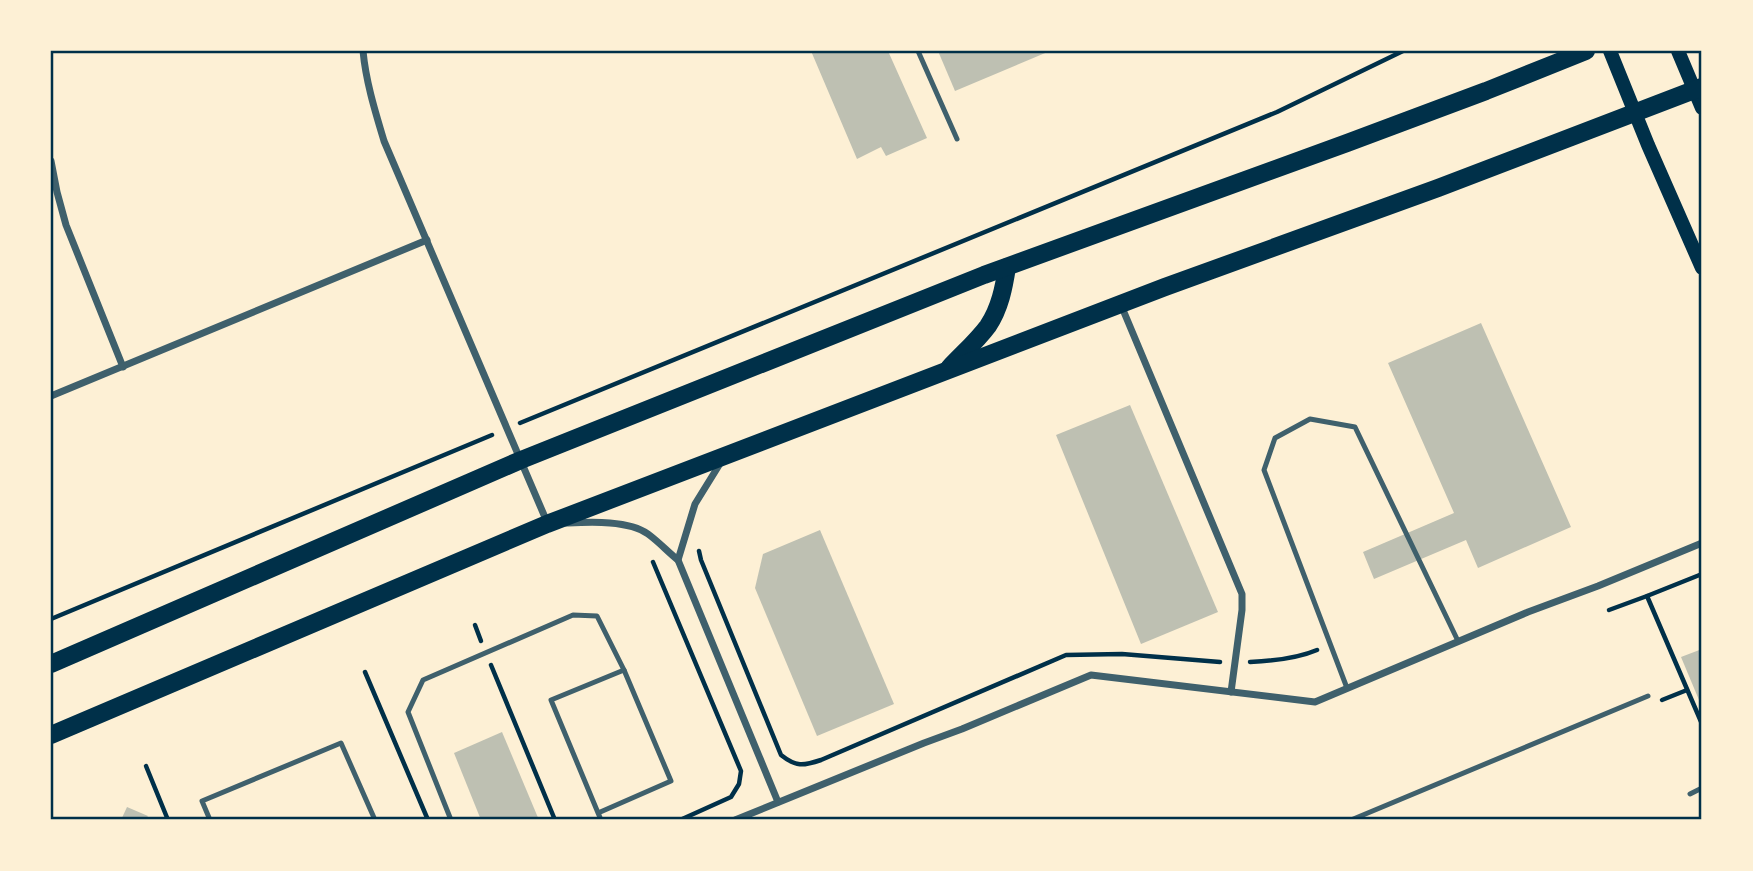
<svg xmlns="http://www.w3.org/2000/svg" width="1753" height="871" font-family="Arial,sans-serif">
	<rect width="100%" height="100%" fill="#fdf0d5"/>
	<!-- building -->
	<g fill="#bec0b2">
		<path d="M811 51H888L927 138 886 156 881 147 857 159Z"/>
		<path d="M938 51H1050L955 91Z"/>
		<path d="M1481 323 1571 527 1478 568 1466 540 1374 579 1363 552 1454 513 1388 363Z"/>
		<path d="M1130 405 1218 612 1141 644 1056 435Z"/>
		<path d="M820 530 894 704 817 736 755 588 763 554Z"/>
		<path d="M1702 649V698L1699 700 1681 657Z"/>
		<path d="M502 732 539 820H481L454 753Z"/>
		<path d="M127 807 148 816 145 820H121Z"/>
	</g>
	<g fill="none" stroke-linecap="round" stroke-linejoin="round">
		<!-- path -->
		<g stroke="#003049" stroke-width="4.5">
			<path d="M520 423 1277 112 1403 51"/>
			<path d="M699 551 701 560 781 755C796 767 803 766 821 760L1066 655 1122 654 1220 662"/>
			<path d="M653 562 741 771 739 784 731 797 680 820"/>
			<path d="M1702 574 1647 596 1702 724"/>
			<path d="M1609 610 1647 596"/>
			<path d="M51 619 492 435"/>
			<path d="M475 625 481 641"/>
			<path d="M1250 662C1272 661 1296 659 1317 650"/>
			<path d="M491 665 555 820"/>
			<path d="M365 672 428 820"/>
			<path d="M1662 700 1687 690"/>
			<path d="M146 766 168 820"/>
		</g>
		<!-- service -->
		<g stroke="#3f606c" stroke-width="5">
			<path d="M918 51 957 139"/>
			<path d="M1347 688 1264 470 1275 438 1310 419 1355 427 1458 641"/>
			<path d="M1690 794 1702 788"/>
			<path d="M598 813 671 781 624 670 551 700 601 820"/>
			<path d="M210 820 202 801 341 743 375 820"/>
			<path d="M451 820 408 712 423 680 573 615 597 616 624 670"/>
			<path d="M1351 820 1648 696"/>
		</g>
		<!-- minor -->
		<g stroke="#3f606c" stroke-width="7">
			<path d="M363 51C366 82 375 111 384 141L547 522"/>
			<path d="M51 161 57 192 66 225 123 367"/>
			<path d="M1121 305 1242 594V610L1231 692"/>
			<path d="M51 396 427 240"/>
			<path d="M567 523C590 522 629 520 648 534 659 542 668 552 678 560L778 802"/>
			<path d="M678 560 695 504 721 462"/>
			<path d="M735 820 924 743 962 729 1091 675 1315 702 1528 612 1598 586 1702 543"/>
		</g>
		<!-- secondary -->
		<g stroke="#003049" stroke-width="14">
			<path d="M1610 51 1648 145 1702 268"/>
			<path d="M1678 51 1702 108"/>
		</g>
		<!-- primary -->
		<g stroke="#003049" stroke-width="18">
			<path d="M949 368C962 354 977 341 988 326 1000 308 1004 287 1007 267"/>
			<path d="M51 664 521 460 984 275 1347 143 1486 91 1586 51"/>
			<path d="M51 735 547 524 1165 287 1438 188 1702 87"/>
		</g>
	</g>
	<!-- border -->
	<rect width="1753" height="871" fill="none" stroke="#fdf0d5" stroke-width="105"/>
	<rect x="52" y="52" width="1648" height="766" fill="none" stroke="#003049" stroke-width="2.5"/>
</svg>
